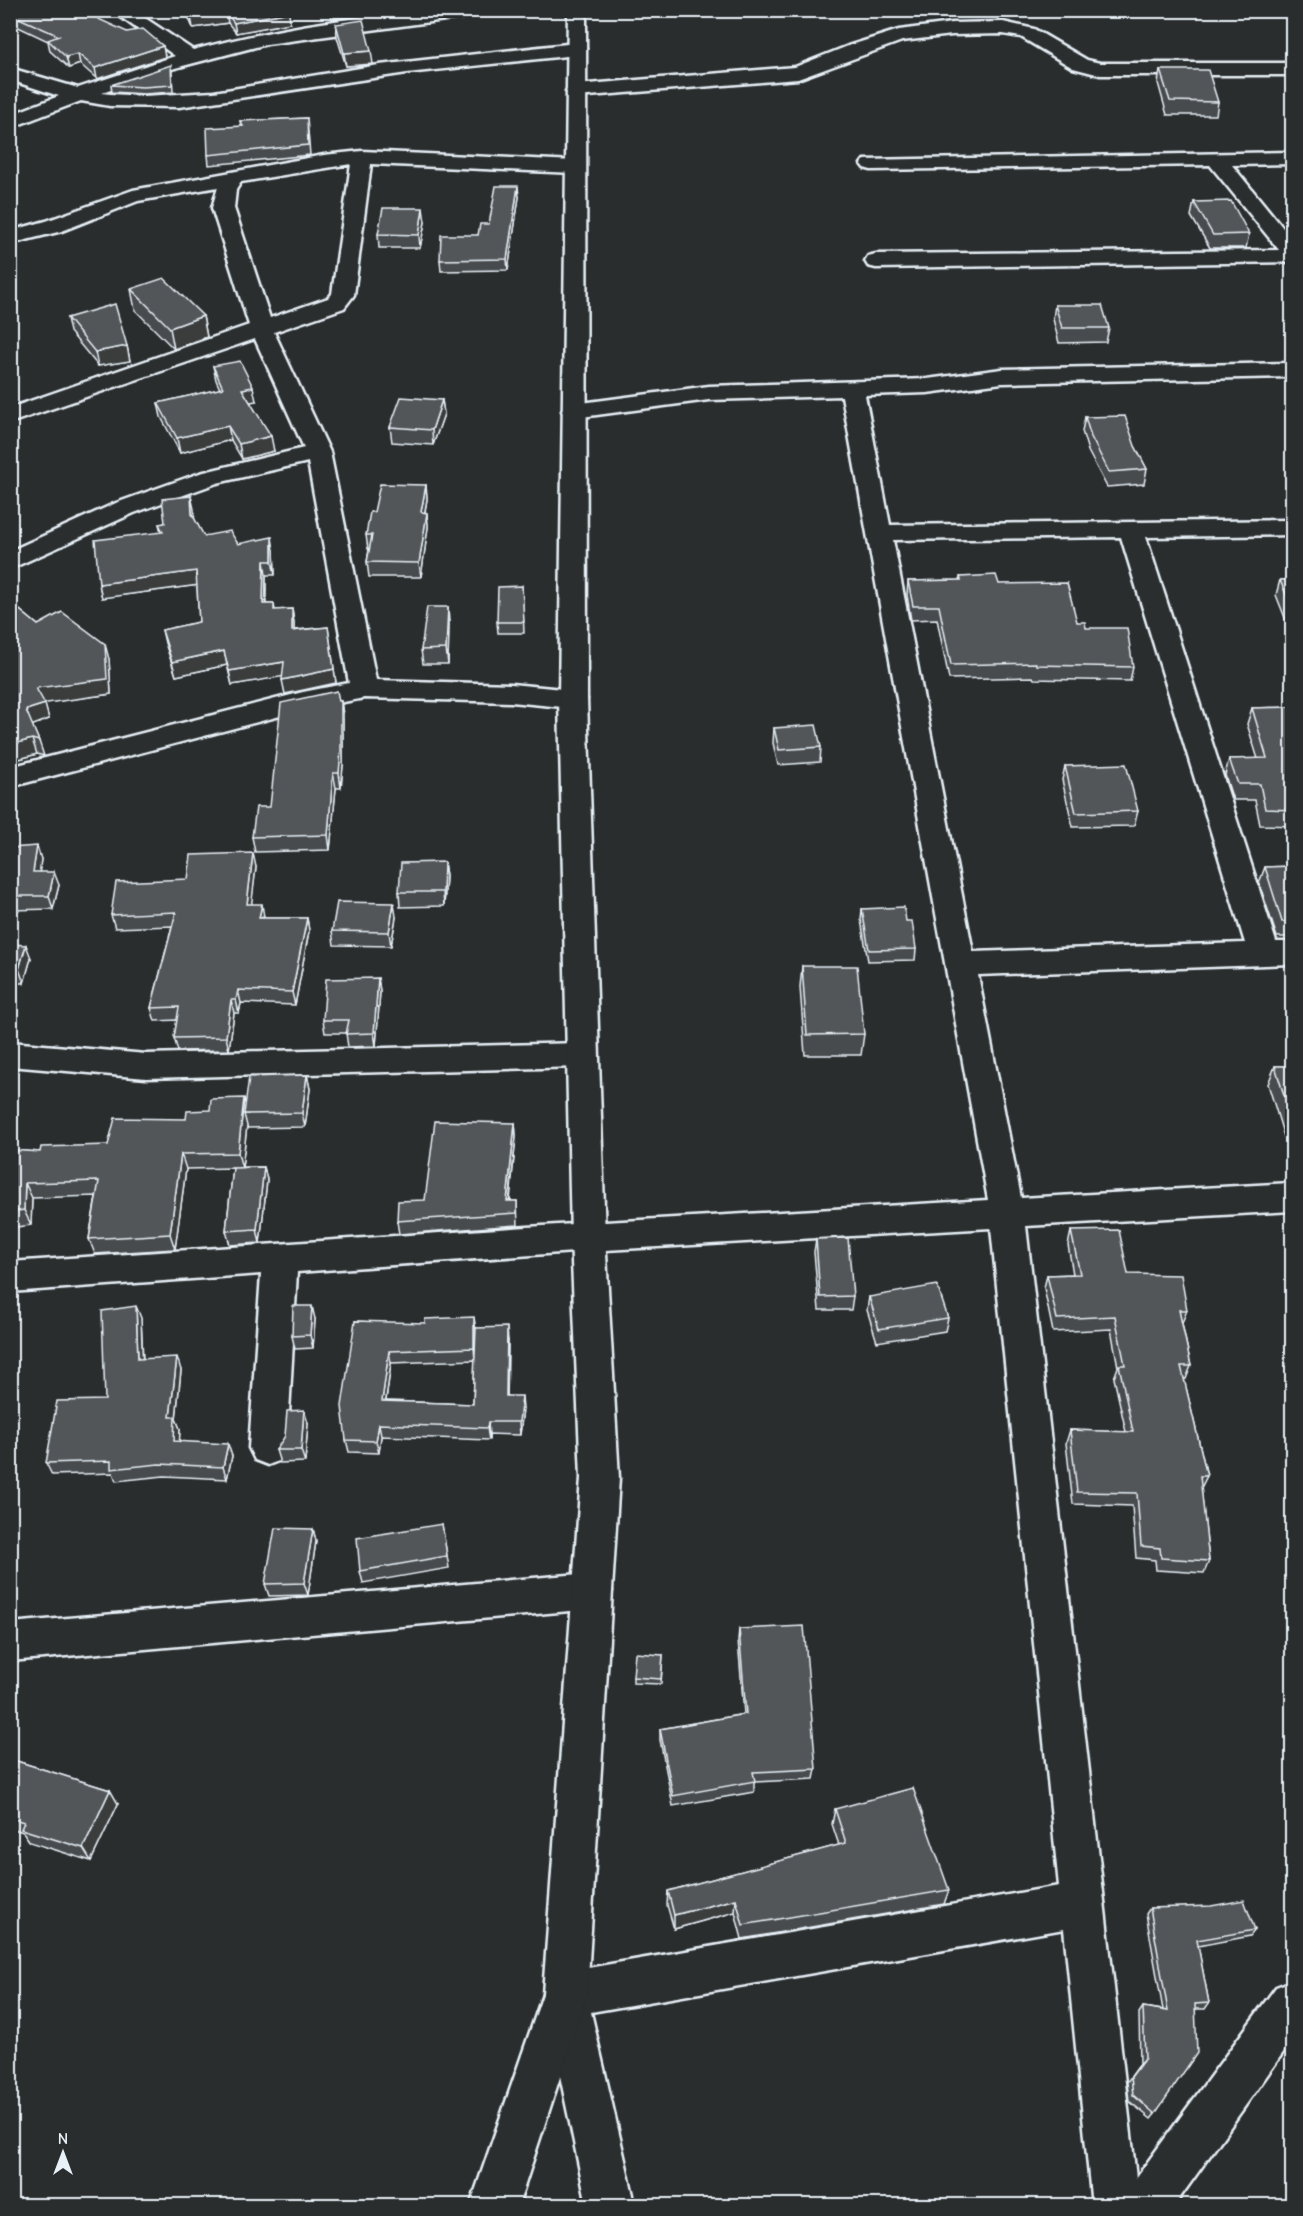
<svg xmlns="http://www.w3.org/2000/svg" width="1303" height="2216" font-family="'Comic Neue',sans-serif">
	<rect width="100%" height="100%" fill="#2a2d2e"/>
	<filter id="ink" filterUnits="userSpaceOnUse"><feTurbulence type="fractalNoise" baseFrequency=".0167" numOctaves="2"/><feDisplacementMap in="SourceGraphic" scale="12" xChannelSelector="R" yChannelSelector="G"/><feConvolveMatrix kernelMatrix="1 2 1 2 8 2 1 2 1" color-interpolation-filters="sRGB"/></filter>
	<g filter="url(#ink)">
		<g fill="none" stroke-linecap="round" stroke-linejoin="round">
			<defs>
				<g id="minor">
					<path d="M111 10H133L193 50C288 25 385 10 484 10L475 16 267 44 175 68 102 93 110 94 144 96 214 92 379 65 576 43 586 49 576 55 407 73 179 107 110 106 81 101 10 128V115L59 96 10 80V68L78 88 175 56Z"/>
					<path d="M1003 22 1034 29 1087 60 1100 63H1292V75H1100L1073 68 1021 37 1003 34 952 35 902 41 798 79 576 97 566 91 576 85 795 67 848 46 899 30 952 23Z"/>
					<path d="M362 151 575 161 582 163 585 167 582 171 575 173 371 164 354 295 344 308 274 332 330 452 376 680 511 684 573 690 583 693 587 699 583 705 573 708 511 702 364 698 303 710 10 787V767L303 692 349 683 308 462 217 483 134 513 10 569V551L116 503 200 473 304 448 255 339 10 423V408L249 325 212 208 218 187 138 201 62 231 10 244V231L46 221 133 190 324 155ZM351 164 332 294 328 298 270 318 234 208 236 190 241 182Z"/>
					<path d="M1292 152V164L1232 165 1292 239V262L876 268 868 266 865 261 868 256 876 254 1279 250 1210 165 871 170 864 168 861 164 864 160Z"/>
					<path d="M1292 363V377L1002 383 927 393 865 395 890 525 1292 520V535L1146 537 1276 942H1292V964L978 975 1021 1198 1292 1183V1211L1026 1226 1136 2178 1276 1987 1292 1981V2040L1174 2206H1092L1064 1929 591 2012 633 2195V2206H585V2195L543 1994 549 1978 565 1972 1059 1886 991 1228 588 1251 297 1272 287 1448 281 1460 268 1465 255 1460 249 1448 261 1274 10 1292V1262L588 1223 988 1200 842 396 709 400 574 418 566 416 562 411 566 406 574 404 709 386 927 379 1002 369ZM1121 537 1245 943 973 952 893 540Z"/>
					<path d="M10 1042 146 1054 582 1043 593 1046 598 1055 593 1064 582 1067 146 1078 10 1066Z"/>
					<path d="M592 1573 606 1578 612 1591 606 1604 592 1609 10 1661V1623Z"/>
				</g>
				<path id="tertiary" d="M568 10H586L587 699 605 1237 619 1478 587 1994 518 2206H470L543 1994 581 1478 571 1237 559 699Z"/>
			</defs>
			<!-- minor casing -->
			<use href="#minor" stroke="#e8f1f8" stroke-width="5"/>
			<!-- tertiary casing -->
			<use href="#tertiary" stroke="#e8f1f8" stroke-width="5"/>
			<!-- minor -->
			<use href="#minor" fill="#2a2d2e" fill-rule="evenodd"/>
			<!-- tertiary -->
			<use href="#tertiary" fill="#2a2d2e" fill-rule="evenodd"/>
		</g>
		<!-- wall -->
		<g fill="#474b4d" stroke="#e8f1f8" stroke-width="1.5" fill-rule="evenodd">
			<path d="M10 10 127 32 163 46 165 57 97 79 80 64 69 68 50 51 48 41 10 23Z"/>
			<path d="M185 10H288L289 12 290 23 236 33 228 23 193 28Z"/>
			<path d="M336 24 373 64 346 66 337 37Z"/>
			<path d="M1160 70 1218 102 1216 115H1167L1158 83Z"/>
			<path d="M172 71 173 92 144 94 112 92 111 85Z"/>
			<path d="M307 118 310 155 209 165 208 155 241 126 240 121Z"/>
			<path d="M519 197 508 270 441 271 440 260 478 235Z"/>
			<path d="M1194 202 1249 234 1246 248H1210L1191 216Z"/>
			<path d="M425 222 420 248H379L378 234Z"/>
			<path d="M131 289 203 316 207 337 174 349 135 310Z"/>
			<path d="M1055 305 1109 328 1106 342 1059 343 1053 319Z"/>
			<path d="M67 318 127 346 130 361 98 366 70 332Z"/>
			<path d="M213 366 256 401 250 402 274 451 242 459 231 440 180 453 161 417 158 403 220 389 216 380Z"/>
			<path d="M442 400 444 414 433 445 392 442 390 427Z"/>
			<path d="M1085 417 1135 446 1147 469 1144 484 1107 487 1088 451 1082 431Z"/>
			<path d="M426 485 427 499 425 512 427 513 428 527 421 577H369L367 562 369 549H368L366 535 374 512Z"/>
			<path d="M191 496 194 518 204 536 238 544 274 550 275 575H266V604H274L275 610 292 609 294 623V630L328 627 336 683 285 694 283 676 232 685 227 665 176 676 165 643 162 630 199 622 197 585 102 598 99 584 161 532 159 524 165 523Z"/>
			<path d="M960 577 999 584 1077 622 1086 628 1133 667 1130 681 1034 679 1033 677 949 679 937 619 911 620 907 595 908 581 960 580Z"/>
			<path d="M1280 580H1293V638L1276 595Z"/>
			<path d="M522 586 524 633H498L497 622Z"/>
			<path d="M10 602 38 625 109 659 111 694 44 703 49 719 32 725 39 741 44 756 37 754 12 761 11 757Z"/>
			<path d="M449 622 448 664H423L421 650Z"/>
			<path d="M339 701H341L343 715V765L341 788H336L330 850 255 852 252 837Z"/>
			<path d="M1293 707V826L1260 825 1255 800H1233L1225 775 1229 759H1258L1247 724 1252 708Z"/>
			<path d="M774 728 821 747 820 762 778 765 773 743Z"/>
			<path d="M1065 766 1138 811 1134 826 1073 827 1062 780Z"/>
			<path d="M10 848 41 859 39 872 59 885 53 909 10 910Z"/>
			<path d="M444 862 446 876 444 906 400 907 399 892Z"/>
			<path d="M1293 866V937H1277L1259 883 1265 867Z"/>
			<path d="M256 867 251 904 264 918H307L309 931 295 1005 241 1003 239 1013H234L229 1050 178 1051 174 1038 177 1020 155 1021 151 1008 172 926 115 928 111 915 188 879Z"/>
			<path d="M862 909 906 921 916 949 915 960 868 961 861 920Z"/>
			<path d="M396 917 391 946 334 945 332 931Z"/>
			<path d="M10 944 31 958 24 983H18L10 1005Z"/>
			<path d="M802 966 864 1034 861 1055H805L800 987Z"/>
			<path d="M378 978 380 991 376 1046 348 1047 346 1033H325L323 1020Z"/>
			<path d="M1275 1066H1293V1166L1268 1084Z"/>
			<path d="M307 1075 310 1089 305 1127 247 1128V1126L242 1167H264L267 1180 260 1243 230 1245 226 1231 233 1168 186 1169 175 1249 95 1254 89 1239 96 1196 32 1198 31 1225 10 1228V1150L40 1152 108 1145 186 1119 210 1110 245 1102Z"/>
			<path d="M515 1123 516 1136 510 1201H517L518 1225 399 1234 397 1221 425 1200Z"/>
			<path d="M1071 1231 1128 1274 1187 1310 1182 1323 1191 1366 1186 1379H1184L1207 1476 1201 1488 1209 1561 1204 1573 1156 1570 1155 1560 1136 1558 1132 1506 1073 1504 1066 1443 1070 1430 1126 1432 1114 1378 1118 1367 1111 1329 1053 1332 1044 1288 1047 1275 1073 1274 1068 1245Z"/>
			<path d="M816 1239 853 1296 851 1310H819L814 1252Z"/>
			<path d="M869 1297 948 1318 945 1331 877 1342 867 1310Z"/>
			<path d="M141 1318 143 1359 181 1370 176 1419 180 1429 179 1441 232 1456 227 1479 164 1476 116 1481 113 1473 52 1475 46 1463 105 1400Z"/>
			<path d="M315 1319 313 1348 295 1349 292 1336Z"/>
			<path d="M355 1321 476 1328 508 1340 507 1396 523 1408 520 1435 489 1434V1440L381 1436 379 1453 349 1452 346 1440ZM475 1360 473 1404 386 1401 391 1363Z"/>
			<path d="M308 1423 305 1462 280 1463 276 1450Z"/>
			<path d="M442 1524 449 1568 363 1583 360 1571Z"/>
			<path d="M313 1529 316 1541 308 1595 269 1596 265 1584Z"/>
			<path d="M739 1629 816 1769 814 1779 754 1782V1792L673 1806 660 1740V1729L744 1714 738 1640Z"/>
			<path d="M663 1655 661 1684 633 1683V1677Z"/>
			<path d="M10 1759 110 1790 118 1804 91 1861 30 1842 23 1832 10 1828Z"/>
			<path d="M835 1809 949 1890 944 1904 742 1939 735 1912 674 1929 667 1905 668 1891 839 1845 832 1824Z"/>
			<path d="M1150 1908 1255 1930 1250 1936 1198 1946 1209 2003 1205 2009H1196L1155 2114 1151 2119 1129 2101 1127 2082 1140 2064 1139 2013 1143 2007 1163 2010 1146 1914Z"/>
		</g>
		<!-- shaded-wall -->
		<g fill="#3a3d3e" stroke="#e8f1f8" stroke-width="1.5">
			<path d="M347 10H359V16L332 19 331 13Z"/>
			<path d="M226 12 228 23 193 28 191 17Z"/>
			<path d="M289 12 290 23 236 33 234 23Z"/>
			<path d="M163 46 165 57 97 79 95 68Z"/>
			<path d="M371 51 373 64 346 66 344 53Z"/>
			<path d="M78 54 80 64 69 68 66 57Z"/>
			<path d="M518 186 519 197 508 270 507 259Z"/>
			<path d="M423 208 425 222 420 248 419 235Z"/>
			<path d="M203 316 207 337 174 349 170 328Z"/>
			<path d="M127 346 130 361 98 366 95 352Z"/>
			<path d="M253 387 256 401 245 403 242 389Z"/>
			<path d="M442 400 444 414 433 445 432 430Z"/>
			<path d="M228 426 231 440 180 453 177 438Z"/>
			<path d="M271 436 274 451 242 459 239 444Z"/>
			<path d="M426 485 427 499 422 527 421 512Z"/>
			<path d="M191 496 194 509 195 528 192 514Z"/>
			<path d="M427 513 428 527 421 577 419 563Z"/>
			<path d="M272 537 274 550 275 575 272 561Z"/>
			<path d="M264 561 266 575 265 618 263 604Z"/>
			<path d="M196 571 199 585 102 598 99 584Z"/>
			<path d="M448 607 449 622 448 664 446 649Z"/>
			<path d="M292 609 294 623V645L292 631Z"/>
			<path d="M105 644 109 659 111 694 40 704 36 688Z"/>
			<path d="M224 651 227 665 176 676 172 662Z"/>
			<path d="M284 662 286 676 232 685 229 671Z"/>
			<path d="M334 669 336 683 285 694 282 680Z"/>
			<path d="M341 701 343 715V765L341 788 339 773Z"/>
			<path d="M45 704 49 719 31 726 26 710Z"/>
			<path d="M32 739 37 754 12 761 10 755V745Z"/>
			<path d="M333 773 336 788 330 850 328 835Z"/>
			<path d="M37 846 41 859 38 885 33 872Z"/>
			<path d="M253 853 256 867 250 917 247 904Z"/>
			<path d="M444 862 446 876 444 906 443 892Z"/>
			<path d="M54 872 59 885 53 909 49 896Z"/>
			<path d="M394 903 396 917 391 946 389 932Z"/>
			<path d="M262 904 264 917 259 918Z"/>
			<path d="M307 918 309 931 295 1005 292 992Z"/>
			<path d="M26 945 31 958 24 983 19 969Z"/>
			<path d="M13 969 18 983 10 1005V976Z"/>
			<path d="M378 978 380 991 376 1046 374 1033Z"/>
			<path d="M238 990 241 1003 239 1013 236 1000Z"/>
			<path d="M231 1000 234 1013 229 1050 226 1037Z"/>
			<path d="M307 1075 310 1089 305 1127 302 1113Z"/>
			<path d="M244 1098 248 1114H244L247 1126 242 1168 238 1153Z"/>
			<path d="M515 1123 516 1136 508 1214 507 1201Z"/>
			<path d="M181 1154 186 1169 175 1249 170 1234Z"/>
			<path d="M264 1167 267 1180 260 1243 257 1229Z"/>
			<path d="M25 1183 32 1198 31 1225 24 1210Z"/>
			<path d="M136 1306 141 1318 143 1371 138 1359Z"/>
			<path d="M312 1306 315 1319 313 1348 310 1335Z"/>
			<path d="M474 1317 476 1330 475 1360 474 1348Z"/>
			<path d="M507 1327 508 1340 507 1408 506 1396Z"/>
			<path d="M389 1351 391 1363 384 1413 382 1401Z"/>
			<path d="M177 1357 181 1370 176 1419 180 1429 179 1453 174 1441 170 1417Z"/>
			<path d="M522 1396 523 1408 520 1435 519 1422Z"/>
			<path d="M304 1410 308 1423 305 1462 301 1450Z"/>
			<path d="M488 1422 489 1434V1440L487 1428Z"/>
			<path d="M379 1424 381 1436 379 1453 376 1441Z"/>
			<path d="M228 1444 232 1456 227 1479 223 1467Z"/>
			<path d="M313 1529 316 1541 308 1595 304 1583Z"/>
			<path d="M110 1790 118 1804 91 1861 83 1848Z"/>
			<path d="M736 1899 735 1912 674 1929V1915Z"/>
		</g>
		<!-- building -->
		<g fill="#535759" stroke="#e8f1f8" stroke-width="1.5">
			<path d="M10 10H79L127 32 143 29 163 46 95 68 78 54 66 57 48 40 59 36 10 14Z"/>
			<path d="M188 10H288L289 12 234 23 226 12 191 17Z"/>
			<path d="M331 10H347L331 13Z"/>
			<path d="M363 20 371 51 344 53 336 24Z"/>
			<path d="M171 65 172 85 143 87 111 85Z"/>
			<path d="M1160 70H1208L1218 102 1170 101Z"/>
			<path d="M307 118 308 145 208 155 207 128 243 126 240 121Z"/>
			<path d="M496 186H518L507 259 440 260 441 235H478L480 224H489Z"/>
			<path d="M1231 201 1249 234 1213 235 1194 202Z"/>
			<path d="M383 208H423L419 235 378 234Z"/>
			<path d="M164 278 203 316 170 328 131 289Z"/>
			<path d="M115 304 127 346 95 352 67 318Z"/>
			<path d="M1055 305H1102L1109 328H1062Z"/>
			<path d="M240 361 253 387 242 389 271 436 239 444 228 426 177 438 158 403 223 388 213 366Z"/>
			<path d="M401 397 442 400 432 430 390 427Z"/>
			<path d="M1125 416 1135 446 1147 469 1109 472 1091 437 1085 417Z"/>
			<path d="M380 484 426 485 421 512 427 513 419 563 367 562 372 535H366L370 512H374Z"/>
			<path d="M191 496 192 514 204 536 230 531 238 544 272 537V561H264L263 604H274V610L292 609V631L328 627 334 669 282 680 284 662 229 671 224 651 172 662 162 630 199 622 196 571 99 584 95 540 163 532 159 524 165 523 162 499Z"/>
			<path d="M996 575 999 584 1067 583 1077 622H1085L1086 628H1127L1133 667 1036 665V663L951 665 939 606H913L908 581 961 580 960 577Z"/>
			<path d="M1280 580H1293V611Z"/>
			<path d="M522 586 524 622H497L498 587Z"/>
			<path d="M10 602 38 625 62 612 105 644 107 679 36 688 45 704 26 710 39 741 32 739 10 745Z"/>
			<path d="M427 607H448L446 649 421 650Z"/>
			<path d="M337 691 339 701H341V751L339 773H333L328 835 252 837 256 807H270L281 703Z"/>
			<path d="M1293 707V810L1265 809 1260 784H1238L1229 759 1267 758 1252 708Z"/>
			<path d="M816 725 821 747 779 750 774 728Z"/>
			<path d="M1126 764 1138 811 1076 813 1065 766Z"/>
			<path d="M37 846 33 872H54L49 896H10V848Z"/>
			<path d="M253 853 247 904H262L259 918H307L292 992 238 990 236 1000H231L226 1037 174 1038 179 1007 151 1008 176 912 111 915 116 882 188 879 191 855Z"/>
			<path d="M444 862 443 892H399L401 863Z"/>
			<path d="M1293 866V921L1282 922 1265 867Z"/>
			<path d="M337 902 394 903 389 932 332 931Z"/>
			<path d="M904 907 906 921H912L916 949 869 950 862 909Z"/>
			<path d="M10 944 26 945 19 969H13L10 976Z"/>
			<path d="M802 966H857L864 1034 807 1035Z"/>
			<path d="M378 978 374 1033 346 1034 349 1020H323L326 979Z"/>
			<path d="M1275 1066H1293V1125Z"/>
			<path d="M307 1075 302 1113 244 1114 249 1077Z"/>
			<path d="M244 1098 238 1153 181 1154 170 1234 89 1239 99 1181 25 1183 24 1210 10 1212V1150L40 1152 41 1147 108 1145 115 1118 186 1119 187 1111 210 1110 211 1099Z"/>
			<path d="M435 1121 515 1123 507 1201H517V1213L397 1221 398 1201 425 1200Z"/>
			<path d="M264 1167 257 1229 226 1231 233 1168Z"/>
			<path d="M1119 1230 1128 1274 1181 1275 1187 1310H1179L1191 1366H1181L1207 1476H1200L1209 1561 1161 1558 1160 1548 1141 1546 1137 1493 1077 1492 1070 1430 1133 1432 1119 1365H1125L1115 1316 1057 1319 1047 1275 1080 1274 1071 1231Z"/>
			<path d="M848 1238 853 1296 820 1297 816 1239Z"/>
			<path d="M937 1285 948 1318 879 1329 869 1297Z"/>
			<path d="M136 1306 138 1359 177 1357 170 1417H175L174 1441 228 1444 223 1467 159 1464 111 1469V1461L46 1463 57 1401 105 1400 102 1311Z"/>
			<path d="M293 1306H312L310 1335 292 1336Z"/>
			<path d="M474 1317V1348L389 1351 382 1401 473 1404 476 1328 507 1327 506 1396H522L519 1422H488L487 1428 379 1424 376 1441 346 1440 342 1406 355 1321 425 1323V1319Z"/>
			<path d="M304 1410 301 1450H276L285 1436 287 1411Z"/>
			<path d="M442 1524 447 1556 360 1571 357 1538Z"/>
			<path d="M275 1528 313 1529 304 1583 265 1584Z"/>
			<path d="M804 1626 816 1769 753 1772 755 1781 673 1796 660 1729 746 1714 739 1629Z"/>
			<path d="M635 1653 663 1655 661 1679 633 1677Z"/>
			<path d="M10 1759 110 1790 83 1848 21 1829 24 1822 10 1818Z"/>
			<path d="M913 1788 949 1890 743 1925 736 1899 674 1915 668 1891 846 1843 835 1809Z"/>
			<path d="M1244 1900 1255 1930 1197 1940 1209 2003 1195 2004 1197 2053 1155 2114 1133 2095 1131 2077 1145 2058 1143 2007 1168 2011 1150 1908 1211 1906Z"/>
		</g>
	</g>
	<!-- margin -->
	<rect width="1303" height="2216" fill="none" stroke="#2a2d2e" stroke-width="36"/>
	<rect x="18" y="18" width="1267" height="2180" fill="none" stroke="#e8f1f8" stroke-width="2" filter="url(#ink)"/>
	<!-- north arrow -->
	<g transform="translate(63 2153)" stroke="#2a2d2e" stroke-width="4.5" paint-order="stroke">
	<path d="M0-4.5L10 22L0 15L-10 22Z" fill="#e8f1f8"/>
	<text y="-9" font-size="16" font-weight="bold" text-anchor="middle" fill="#e8f1f8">N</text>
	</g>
</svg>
